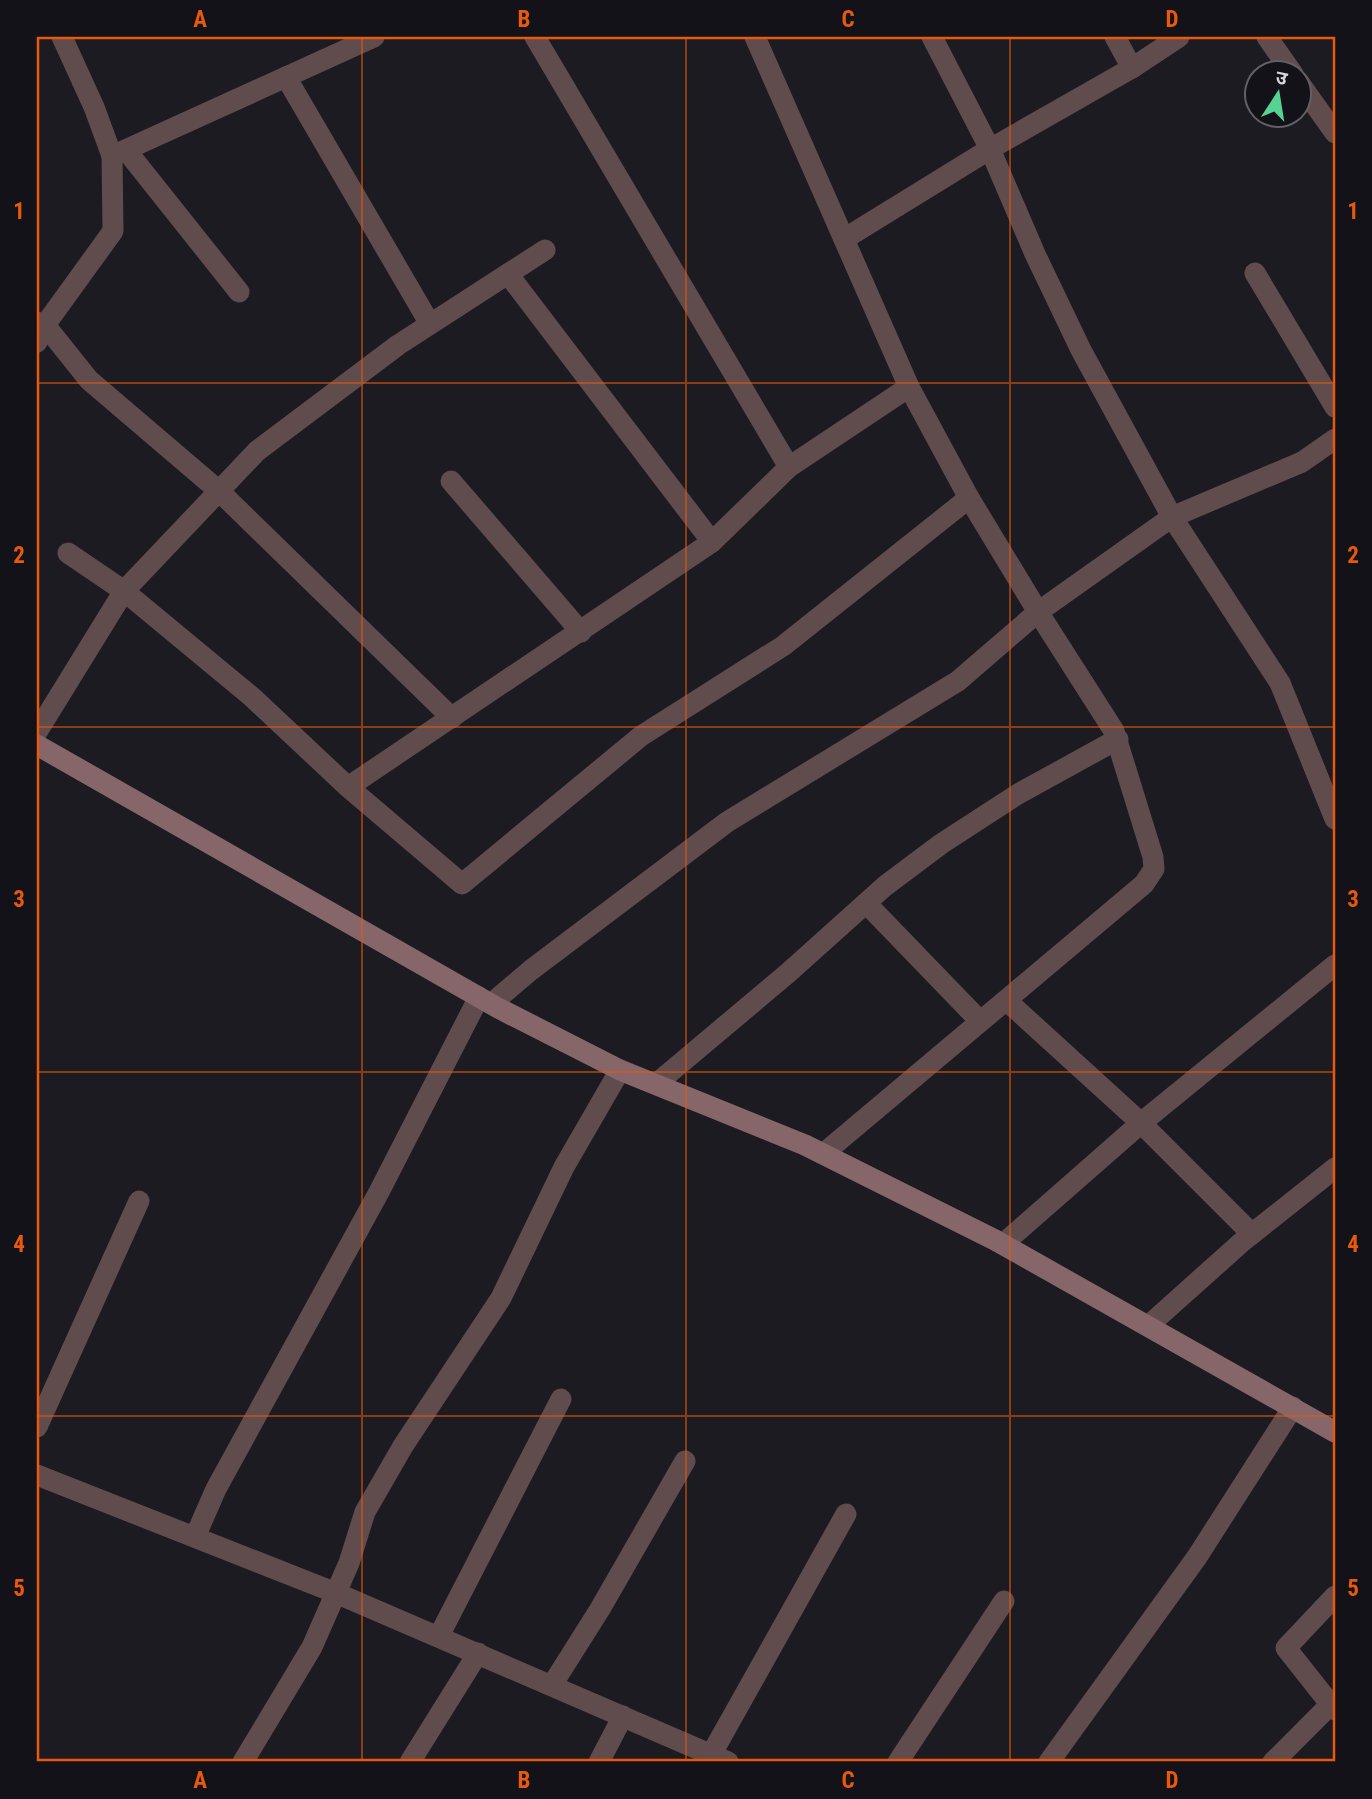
<svg xmlns="http://www.w3.org/2000/svg" width="1372" height="1799" font-family="'Roboto Condensed','Noto Sans Devanagari',sans-serif">
	<rect width="100%" height="100%" fill="#1c1b22"/>
	<g fill="none" stroke-linecap="round" stroke-linejoin="round">
		<!-- street -->
		<g stroke="#604b4d" stroke-width="21">
			<path d="M62 37 94 107 112 156"/>
			<path d="M535 37 789 467"/>
			<path d="M755 37 909 387 969 498 1038 612 1114 731 1153 857 1154 869 1144 884 823 1154"/>
			<path d="M932 37 990 149 1035 254 1081 350 1172 517 1280 683 1335 819"/>
			<path d="M1115 37 1132 68"/>
			<path d="M1267 37 1293 74"/>
			<path d="M286 77 430 324"/>
			<path d="M1298 81 1335 133"/>
			<path d="M126 150 239 292"/>
			<path d="M844 239 990 149 1132 68 1179 37"/>
			<path d="M1255 273 1335 407"/>
			<path d="M508 274 712 542"/>
			<path d="M37 322 45 325 89 380 219 491 452 718"/>
			<path d="M37 342 45 325 113 231 112 156 374 37"/>
			<path d="M451 481 581 632"/>
			<path d="M68 553 124 591 252 697 348 787 462 884 641 736 783 646 969 498"/>
			<path d="M37 732 124 591 257 451 398 345 545 250"/>
			<path d="M348 787 712 542 789 467 909 387"/>
			<path d="M866 903 980 1021"/>
			<path d="M1007 1001 1141 1123 1252 1234"/>
			<path d="M491 1004 531 970 727 822 958 681 1038 612 1172 517 1302 462 1335 439"/>
			<path d="M656 1084 788 973 885 886 941 844 1018 794 1118 739"/>
			<path d="M1003 1244 1141 1123 1335 965"/>
			<path d="M1148 1326 1243 1241 1335 1168"/>
			<path d="M37 1427 139 1201"/>
			<path d="M37 1475 336 1593 728 1762"/>
			<path d="M195 1537 216 1489 379 1192 479 997"/>
			<path d="M1335 1596 1286 1648 1335 1710"/>
			<path d="M439 1636 561 1399"/>
			<path d="M552 1685 600 1609 685 1461"/>
			<path d="M711 1755 846 1514"/>
			<path d="M243 1762 312 1647 349 1563 365 1512 403 1446 501 1298 564 1167 620 1070"/>
			<path d="M410 1762 478 1653"/>
			<path d="M599 1762 623 1716"/>
			<path d="M898 1762 1004 1601"/>
			<path d="M1049 1762 1197 1557 1293 1407"/>
			<path d="M1273 1762 1330 1705"/>
		</g>
		<!-- secondary -->
		<path stroke="#866668" stroke-width="21" d="M37 745 498 1008 620 1070 805 1145 995 1240 1335 1432"/>
	</g>
	<!-- grid -->
	<path fill="none" stroke="#e8590c" stroke-width="2" stroke-opacity="0.55" d="M362 37V1762M686 37V1762M1010 37V1762M37 383H1335M37 727H1335M37 1072H1335M37 1416H1335"/>
	<!-- border -->
	<rect width="1372" height="1799" fill="none" stroke="#131218" stroke-width="77"/>
	<!-- north arrow -->
	<g transform="translate(1278 94) rotate(12)"><circle r="33" fill="#131218" stroke="#616066" stroke-width="2"/>
	<path d="M0-5L12 26L0 18L-12 26Z" fill="#55d395"/>
	<text y="-10" font-size="19" font-weight="bold" text-anchor="middle" fill="#d7d6db">उ</text>
	</g>
	<rect x="38" y="38" width="1296" height="1722" fill="none" stroke="#e8590c" stroke-width="2.5"/>
	<g font-size="23" text-anchor="middle" font-weight="bold" fill="#e8590c">
		<text x="200" y="27">A</text>
		<text x="524" y="27">B</text>
		<text x="848" y="27">C</text>
		<text x="1172" y="27">D</text>
		<text x="19" y="219">1</text>
		<text x="1353" y="219">1</text>
		<text x="19" y="563">2</text>
		<text x="1353" y="563">2</text>
		<text x="19" y="907">3</text>
		<text x="1353" y="907">3</text>
		<text x="19" y="1252">4</text>
		<text x="1353" y="1252">4</text>
		<text x="19" y="1596">5</text>
		<text x="1353" y="1596">5</text>
		<text x="200" y="1788">A</text>
		<text x="524" y="1788">B</text>
		<text x="848" y="1788">C</text>
		<text x="1172" y="1788">D</text>
	</g>
</svg>
